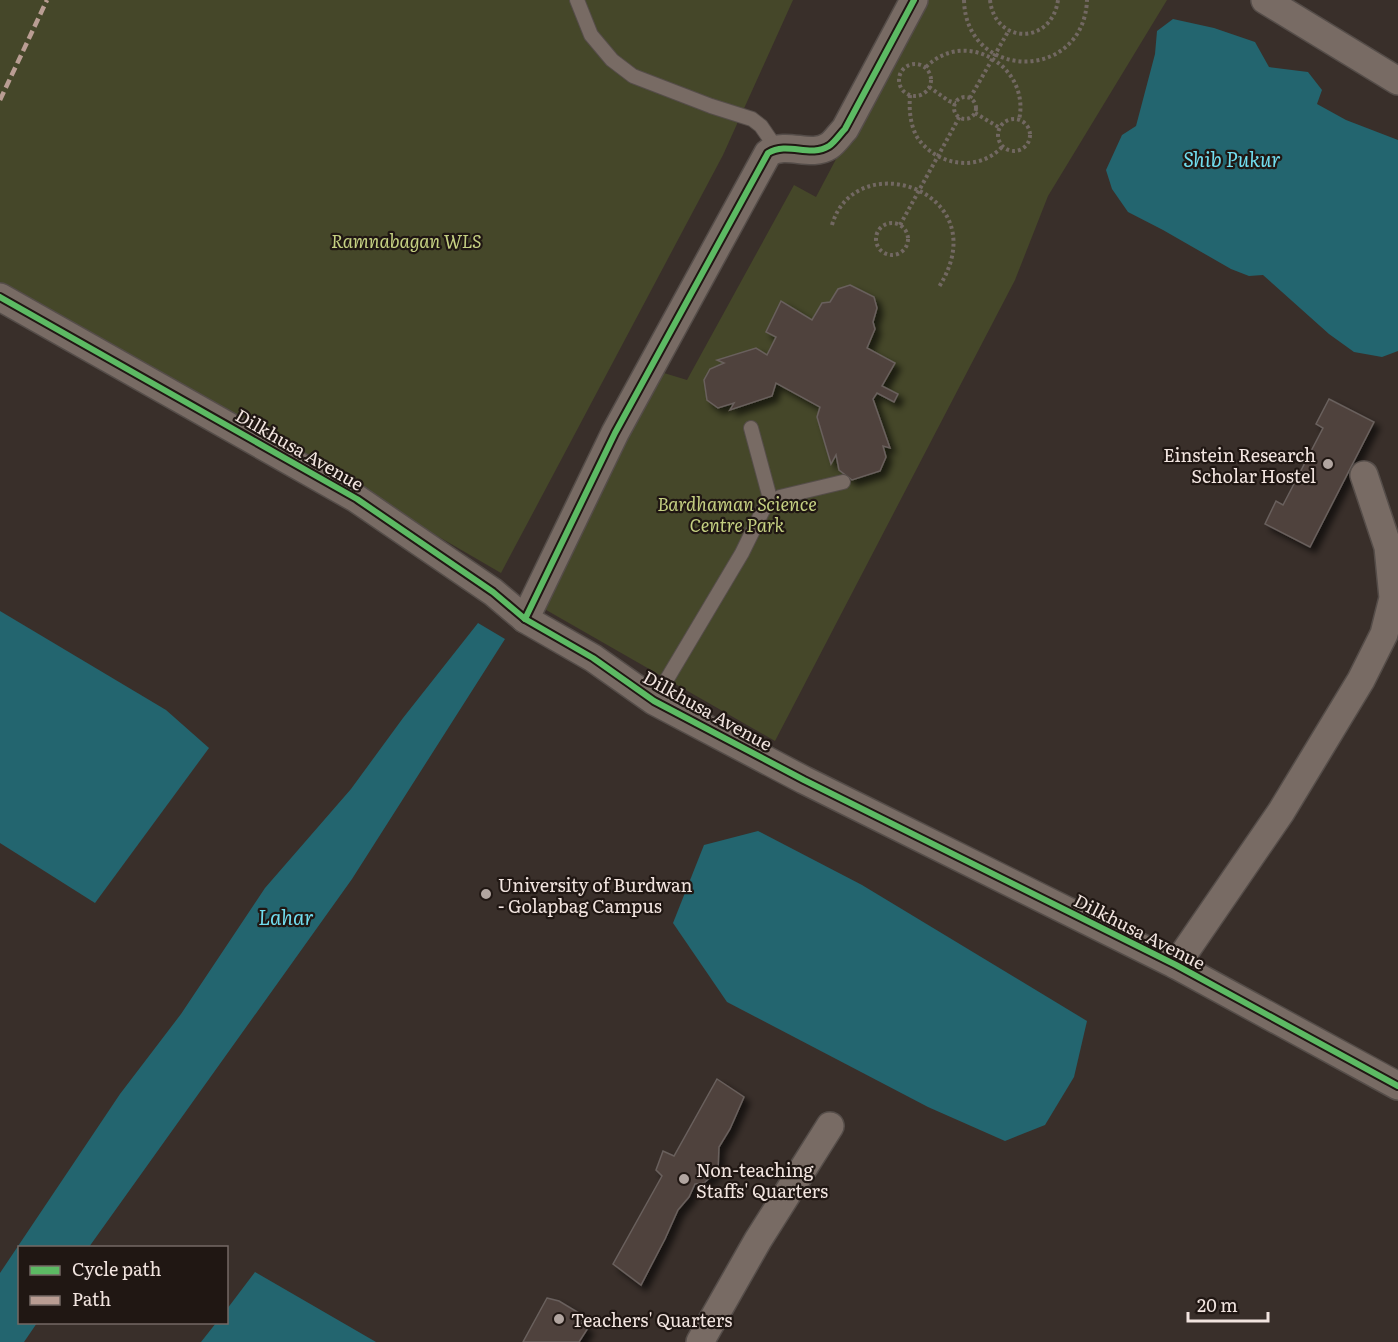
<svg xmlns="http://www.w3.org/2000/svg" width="1398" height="1342" font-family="Literata,serif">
	<defs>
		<filter id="shadow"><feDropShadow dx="5.5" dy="5.5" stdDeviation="3" flood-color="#0009"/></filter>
	</defs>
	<rect width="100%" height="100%" fill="#392f2a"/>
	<!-- green -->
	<g fill="#454729">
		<path d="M0 0H793L723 155 501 573 0 282Z"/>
		<path d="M920 0H1167L1048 196 1015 280 775 741 534 603 654 370 687 380 794 185 816 197Z"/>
	</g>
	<!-- water -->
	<g fill="#23656f">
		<path d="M1173 19 1214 28 1255 42 1269 67 1308 72 1322 90 1317 104 1346 120 1398 140V351L1382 357 1354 352 1329 334 1263 275 1249 276 1231 269 1163 230 1128 212 1112 189 1106 170 1122 135 1136 126 1155 54 1157 31Z"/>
		<path d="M0 611 166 710 209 748 95 903 0 843Z"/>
		<path d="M478 623 505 639 352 879 89 1247 20 1248V1322L37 1323 24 1342H0V1273L59 1185 120 1094 181 1014 265 888 351 789 403 718Z"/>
		<path d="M758 831 862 885 1087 1021 1074 1077 1045 1125 1005 1141 928 1107 727 1002 673 923 704 845Z"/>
		<path d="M255 1272 376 1342H201L216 1323 226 1322 227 1309Z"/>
	</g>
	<!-- building -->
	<g fill="#50423d" stroke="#69605d" stroke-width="1.5" filter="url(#shadow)">
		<path d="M850 285 874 297 877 308 873 322 875 329 867 348 895 363 882 386 898 394 894 402 877 393 873 399 890 448 883 446 886 457 880 471 852 480 839 470 836 455 831 464 817 417 820 407 776 383 772 396 730 410 734 403 718 408 707 400 704 380 710 369 724 363 717 360 756 348 767 355 776 337 766 332 781 301 812 320 822 303 830 302 838 289Z"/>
		<path d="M1329 399 1374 422 1310 547 1265 524 1276 501 1283 505 1323 428 1316 424Z"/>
		<path d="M717 1079 744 1097 730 1129 719 1147 718 1170 704 1183 695 1184 689 1197 678 1210 665 1239 641 1285 613 1264 662 1176 656 1170 663 1151 674 1156Z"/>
		<path d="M547 1298 559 1301 584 1316 580 1322 588 1328 579 1342H523Z"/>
	</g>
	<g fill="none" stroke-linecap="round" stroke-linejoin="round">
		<defs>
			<g id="lane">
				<path d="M577 0 591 35 612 60 633 76 711 106 752 119 761 126 776 148"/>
				<path d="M751 428 771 502"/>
				<path d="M654 701 742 553 763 510 771 502 780 497 843 482"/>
			</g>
			<g id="street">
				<path d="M1265 0 1398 81"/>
				<path d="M0 297 357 499 493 592 525 619 593 658 654 701 804 780 1176 965 1398 1086"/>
				<path d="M525 619 615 433 768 153C788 141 810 158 829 146 835 142 840 134 845 129L914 0"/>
				<path d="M1176 965 1281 812 1361 680 1384 634 1393 598 1388 547 1364 475"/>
				<path d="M700 1342 758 1240 830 1126"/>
			</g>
		</defs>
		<!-- lane casing -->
		<use href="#lane" stroke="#554d49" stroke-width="16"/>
		<!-- street casing -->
		<use href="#street" stroke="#554d49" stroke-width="30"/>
		<!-- path -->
		<g stroke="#726862" stroke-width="4" stroke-dasharray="3 3" stroke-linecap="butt">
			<path d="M964 0C966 82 1084 82 1087 0"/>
			<path d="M990 0C995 45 1052 45 1058 0"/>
			<circle cx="915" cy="80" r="16"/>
			<path d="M926 67C966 27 1031 67 1019 120"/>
			<path d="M929 87 949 101 956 103"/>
			<path d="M910 95C909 110 910 124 917 137 936 166 979 173 1003 146"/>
			<circle cx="965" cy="108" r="11"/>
			<path d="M970 98 1009 30"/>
			<path d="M975 113 1000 128"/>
			<circle cx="1014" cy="135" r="16"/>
			<circle cx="892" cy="239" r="16"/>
			<path d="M832 225C855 144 999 191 939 287"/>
			<path d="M900 225 960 116"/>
		</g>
		<!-- lane -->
		<use href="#lane" stroke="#786b64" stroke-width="14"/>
		<!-- street -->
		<use href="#street" stroke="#786b64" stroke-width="27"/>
		<!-- quiet -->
		<path stroke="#b99d93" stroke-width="4.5" stroke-dasharray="9 4.5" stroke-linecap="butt" d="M0 100 47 0"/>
		<defs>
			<g id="cycleway">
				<path d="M0 297 357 499 493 592 525 619 593 658 654 701 804 780 1176 965 1398 1086"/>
				<path d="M525 619 615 433 768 153C788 141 810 158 829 146 835 142 840 134 845 129L914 0"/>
			</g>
		</defs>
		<!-- cycleway casing -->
		<use href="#cycleway" stroke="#201713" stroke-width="10"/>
		<!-- cycleway -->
		<use href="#cycleway" stroke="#5cba63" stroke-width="6"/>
	</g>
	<!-- markers -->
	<g fill="#b1a5a0" stroke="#201713" stroke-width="2">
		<circle cx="1328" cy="464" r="6"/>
		<circle cx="486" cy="894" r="6"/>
		<circle cx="684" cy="1179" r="6"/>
		<circle cx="559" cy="1319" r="6"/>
	</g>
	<g text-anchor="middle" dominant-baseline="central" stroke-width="4.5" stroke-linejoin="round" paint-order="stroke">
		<!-- park labels -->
		<g font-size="18" font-style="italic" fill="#c5d082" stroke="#201713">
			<text x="406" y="240">Ramnabagan WLS</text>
			<text x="737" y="503">Bardhaman Science<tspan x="737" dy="21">Centre Park</tspan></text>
		</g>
		<!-- street labels -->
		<g font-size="18" fill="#f1e4df" stroke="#201713">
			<text transform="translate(300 449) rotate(30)">Dilkhusa Avenue</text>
			<text transform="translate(708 710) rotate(29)">Dilkhusa Avenue</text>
			<text transform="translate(1140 931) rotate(27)">Dilkhusa Avenue</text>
		</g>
		<!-- poi labels -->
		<g font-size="18" fill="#f1e4df" stroke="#201713" text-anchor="start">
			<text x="1316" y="454" text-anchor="end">Einstein Research<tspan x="1316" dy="21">Scholar Hostel</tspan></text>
			<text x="498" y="884">University of Burdwan<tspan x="498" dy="21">- Golapbag Campus</tspan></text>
			<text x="696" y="1169">Non-teaching<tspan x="696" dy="21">Staffs' Quarters</tspan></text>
			<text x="571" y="1319">Teachers' Quarters</text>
		</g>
		<!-- water labels -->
		<g font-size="20" font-style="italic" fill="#71ddef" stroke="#201713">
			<text x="1232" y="158">Shib Pukur</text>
			<text x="286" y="916">Lahar</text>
		</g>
	</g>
	<!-- legend -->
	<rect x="18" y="1246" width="210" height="78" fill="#201713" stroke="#746965" stroke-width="1.5"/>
	<rect x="30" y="1266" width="30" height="9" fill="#5cba63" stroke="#746965" stroke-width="1.5"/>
	<text x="72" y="1276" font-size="18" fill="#f1e4df">Cycle path</text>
	<rect x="30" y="1296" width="30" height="9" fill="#b99d93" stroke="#746965" stroke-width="1.5"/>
	<text x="72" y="1306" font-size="18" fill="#f1e4df">Path</text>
	<!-- scale -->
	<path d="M1188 1312v9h80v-9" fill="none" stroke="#f1e4df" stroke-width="3"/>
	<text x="1197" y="1312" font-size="18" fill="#f1e4df" stroke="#201713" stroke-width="4.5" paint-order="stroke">20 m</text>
</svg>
